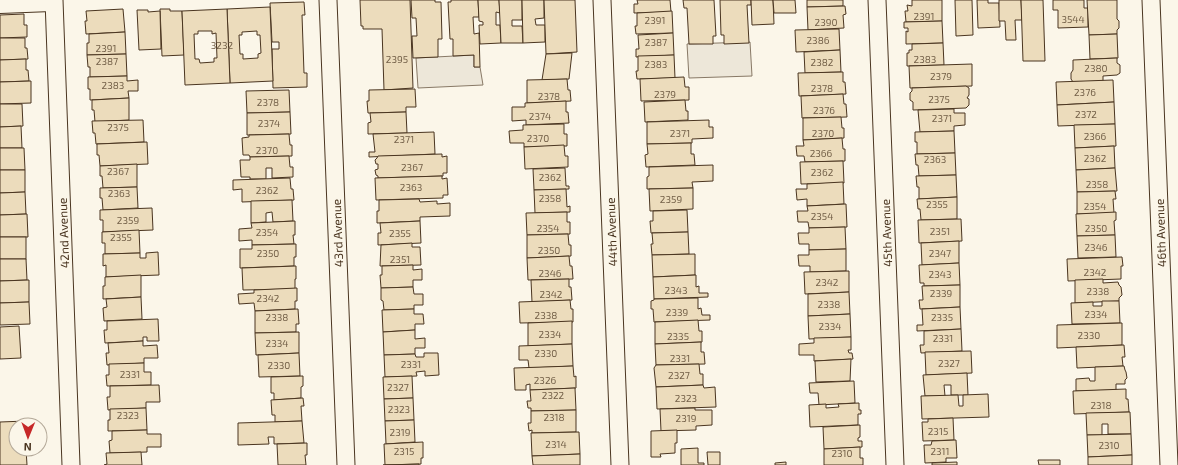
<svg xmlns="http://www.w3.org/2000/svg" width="1178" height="465" font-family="'Exo 2',sans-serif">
	<rect width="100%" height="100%" fill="#fbf6e9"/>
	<!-- parking -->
	<g fill="#ede7d9" stroke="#887966">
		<path d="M750 42 752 76 689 78 687 44Z"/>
		<path d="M474 55V67H480L483 85 418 88 416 58Z"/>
	</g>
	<!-- building -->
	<g fill="#ecdcbc" stroke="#4a3520" fill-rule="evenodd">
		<path d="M360 0H410L413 88 384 90 382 29H363V26H361Z"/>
		<path d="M411 0H435V2H441L442 39H438V57L413 58 412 36H417L416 18H412Z"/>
		<path d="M451 0H478L479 17H473L474 34 479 33 480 67H474V55L453 56V39H450L448 2H451Z"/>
		<path d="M478 0H499L500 13 496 12V25H500L501 43 480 44 479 25H483V22L479 21Z"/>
		<path d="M499 0H522V20H512V26H522L523 43H501Z"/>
		<path d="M522 0H544V18L535 19 536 25H545V42L523 43Z"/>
		<path d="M544 0H575L577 52 546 54Z"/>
		<path d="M637 0H670L671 12 634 13V4H638Z"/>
		<path d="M683 0H714L716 36H713V44H689L687 8H684Z"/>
		<path d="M720 0H751V5H747L749 43 724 44V35H721Z"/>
		<path d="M751 0H773L774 24 752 25Z"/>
		<path d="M773 0H795L796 13H774Z"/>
		<path d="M807 0H843V6L807 7Z"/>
		<path d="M912 0H942V21L906 22 905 11H908L907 5 912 6Z"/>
		<path d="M955 0H972L973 35 956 36Z"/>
		<path d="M977 0H988V3H999L1000 27 978 28Z"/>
		<path d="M999 0H1021L1022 20H1015L1016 40H1006L1005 21H999Z"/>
		<path d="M1021 0H1043L1045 61H1023Z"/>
		<path d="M1053 0H1084V8H1088V27L1058 28V10H1053Z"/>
		<path d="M1087 0H1117V19L1119 21V28L1117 30V34L1089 35Z"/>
		<path d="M304 2 305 15H302L304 73H307V87L273 88 272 49H279V42H272L270 3Z"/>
		<path d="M845 6 846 14 843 15 844 28 808 30 807 7Z"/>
		<path d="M270 7 273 81 230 83 227 9ZM257 31V35H260L261 53 258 54V58L243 59V54H240L239 35H242V32Z"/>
		<path d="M123 9 125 32 86 34 85 21H87L86 11Z"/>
		<path d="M160 9H170V11H182L184 55 162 56Z"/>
		<path d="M227 9 230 83 185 85 182 11ZM198 31H212V34L216 33 217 58H214V62L200 63 199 59H195L194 34H198Z"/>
		<path d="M137 10H148V12L160 11 161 49 139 50Z"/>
		<path d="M672 11 673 33 636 34 635 26H637V13Z"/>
		<path d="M24 14V25H27V37L0 38V15Z"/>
		<path d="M942 21 943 43 906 44V31L908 32V28H904V22Z"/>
		<path d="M839 29 840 50 796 52 795 30Z"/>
		<path d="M125 32 126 54 87 55V43H89V34Z"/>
		<path d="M673 33 674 55 636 57V49H639L638 35Z"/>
		<path d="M1117 34 1118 58 1090 59 1089 35Z"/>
		<path d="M0 38H25V48H27L28 59 0 60Z"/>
		<path d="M943 43 944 65 907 66V53H909V50H912V44Z"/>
		<path d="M840 50 841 72 805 73 804 52Z"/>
		<path d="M572 53 569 79 542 80 546 54Z"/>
		<path d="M126 54 127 76 90 77V67H88L87 55Z"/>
		<path d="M674 55 675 78 637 79 636 71H638V56Z"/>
		<path d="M1117 58V63L1120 65V73L1117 75 1103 76V81L1073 82 1071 79V73L1073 70V60Z"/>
		<path d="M26 59V70H28L29 81 0 82V60Z"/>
		<path d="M972 64V86L910 88 909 66Z"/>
		<path d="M843 72V82H845L846 94 799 96 798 73Z"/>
		<path d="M127 76V81L138 80V91H128L129 98 90 100V89H88V77Z"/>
		<path d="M684 77 685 87H689V100L641 101 640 79Z"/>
		<path d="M567 79 568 90H570L571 101 527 103V80Z"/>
		<path d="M1113 80 1114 102 1057 105 1056 82Z"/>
		<path d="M31 81V103L0 104V82Z"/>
		<path d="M966 86 969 88V95L967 98 969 99V105L966 108 913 110V102L910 100V93L912 91V88Z"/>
		<path d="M415 89 416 107H406V112L368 113 367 101H369V90Z"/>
		<path d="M289 90 290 112 247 113 246 91Z"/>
		<path d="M843 94 844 104H846L847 117 802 118 801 96Z"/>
		<path d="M129 98V120L95 122 94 110H92V100Z"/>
		<path d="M685 100 686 111H688V120L645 122 644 102Z"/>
		<path d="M566 101V112H568L569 123 526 125V120L512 121V107H525V103Z"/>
		<path d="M1114 102 1115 124 1058 126 1057 105Z"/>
		<path d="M0 104H22L23 126 0 127Z"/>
		<path d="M954 109V113H965V125L954 126V131L920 132 918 110Z"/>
		<path d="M290 112 291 134 247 135V113Z"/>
		<path d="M406 112 407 133 368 134V123L371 122 370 113Z"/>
		<path d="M841 117 842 128H844V138L803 140V118Z"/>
		<path d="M143 120 144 142 96 144 95 133H93L92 121Z"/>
		<path d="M709 120V127H713V138L692 139V143L647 144V122Z"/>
		<path d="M564 124V134H567V146L524 147V143H510L509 131 523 130V125Z"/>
		<path d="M1115 124 1116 146 1075 148 1074 125Z"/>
		<path d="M21 126 22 148H0V127Z"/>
		<path d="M954 131 955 153 917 154V142H915V132Z"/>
		<path d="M434 132 435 154 369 157V152H375L373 134Z"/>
		<path d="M289 134 290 145H292V156L250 157 249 155H243L242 138 249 137V135Z"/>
		<path d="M842 138 843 149H845V161L805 162 804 156H797L796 146H804L803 140Z"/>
		<path d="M147 142 148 164 100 166 99 155H97V144Z"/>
		<path d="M691 143V154H694L695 165 646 167 645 155 648 154 647 144Z"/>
		<path d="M564 145 565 156H568V167L525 169 524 147Z"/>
		<path d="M1114 146 1115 168 1076 170 1075 148Z"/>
		<path d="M0 148H24L25 170H0Z"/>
		<path d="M955 153 956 175 919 176 918 165H916L915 154Z"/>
		<path d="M442 154V157L447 156V173H443V176L378 178V176L376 175 375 170 378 169V164H376L375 160 377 158 378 156Z"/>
		<path d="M289 156 290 167H293V177L272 178V168H266V179H250V177H241L240 160H250V157Z"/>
		<path d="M843 161 844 183 801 184 800 162Z"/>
		<path d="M137 164V187L103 188 102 176H100V166Z"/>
		<path d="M713 165V181L692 182 693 188 647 189V177L649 176V167Z"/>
		<path d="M565 168 566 186H569V189L534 190 533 169Z"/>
		<path d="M1115 168 1117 191 1077 192 1076 170Z"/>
		<path d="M0 170H25V192L0 193Z"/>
		<path d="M956 175 957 197 919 199V187H917L916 176Z"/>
		<path d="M442 176V179L447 178 448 195H443V198L376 200 375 178Z"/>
		<path d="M290 178 291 189H293L294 200 242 202V189L233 190V180Z"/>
		<path d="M843 182 844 204 807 206V199L797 200 796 189H807V184Z"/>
		<path d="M137 187 138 208 103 210 102 198H100V188Z"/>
		<path d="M693 188V209L650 211 649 189Z"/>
		<path d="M566 189 567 207 570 206V212L535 213 534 190Z"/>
		<path d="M1115 191 1116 199H1113L1114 213 1077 214V192Z"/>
		<path d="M25 192 26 214 0 215V193Z"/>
		<path d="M957 197V219L921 220 920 209H918L917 199Z"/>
		<path d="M419 199 420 202 437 201V204L450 203V216L420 217V221L377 223V211H379V200Z"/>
		<path d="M292 200 293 221 273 222 272 212 266 213V222L251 223V201Z"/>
		<path d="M846 204 847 227 809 228 808 222H798L797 211H808L807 206Z"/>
		<path d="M152 208 153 230 103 232V220H100V210Z"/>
		<path d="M687 210 688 232 651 233 650 221H653V211Z"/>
		<path d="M567 212V222H570V234L527 235 526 213Z"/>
		<path d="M1116 212V220L1114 221 1115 235 1077 236 1076 214Z"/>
		<path d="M27 214 28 237H0V215Z"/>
		<path d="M961 219 962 241 919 243 918 220Z"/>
		<path d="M295 221V235H293L294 244 252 245V240L239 241V229L252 228 251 223Z"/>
		<path d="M420 221 421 243 378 245V233H381L380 223Z"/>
		<path d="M845 227 846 249 809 250V244H799L798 233H809V228Z"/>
		<path d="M139 230 140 253 105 254V243H102V232Z"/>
		<path d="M688 232 689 254 652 255 651 244H653L652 233Z"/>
		<path d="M568 234 569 245H571V256L527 258V235Z"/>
		<path d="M1115 235 1116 257 1078 258 1077 236Z"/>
		<rect x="0" y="237" width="26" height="22"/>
		<path d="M959 241V263L922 265 921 243Z"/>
		<path d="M412 243V247H420L421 265 380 266 381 245Z"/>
		<path d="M296 244V257H294V266L240 268V249H252V245Z"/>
		<path d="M846 249V271L810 272V266H799L798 255H809V250Z"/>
		<path d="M158 252 159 275 106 277V265L103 266V254L140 253V258H146V253Z"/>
		<path d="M695 254V275L653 277 652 255Z"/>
		<path d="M569 256 570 266H572L573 279 528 280 527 258Z"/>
		<path d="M1122 257 1123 266H1121V279L1068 281 1067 259Z"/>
		<path d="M0 259H26L27 280 0 281Z"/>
		<path d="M959 263 960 285 924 286V283H920L919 265Z"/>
		<path d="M413 265V270L422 269V280H413V287L381 288 380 275H382V266Z"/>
		<path d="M296 266V279H295V289L243 290 242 268Z"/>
		<path d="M849 271V292L805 294 804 272Z"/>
		<path d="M141 275V297L103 299V286H105V277Z"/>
		<path d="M696 275V287L699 286V293H708V297L654 299 653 277Z"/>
		<path d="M569 279V287H571L572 300 532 302 531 280Z"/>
		<path d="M1103 279V283L1118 282 1119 285 1121 287 1122 295 1119 298V301L1075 303V280Z"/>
		<path d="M29 280V302L0 303V281Z"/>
		<path d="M960 285V307L920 309 919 300H923L922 286Z"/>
		<path d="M413 287 414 294H423V305H414V309L384 310 383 301 381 300V288Z"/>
		<path d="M297 288V301H295V309L255 311 254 303 239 304 238 294 254 293V290Z"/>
		<path d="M849 292 850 314 808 316V294Z"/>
		<path d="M141 297 142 319 104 321 103 308 107 307 106 299Z"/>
		<path d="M698 298V309L701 308 702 315H710V320L654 322 653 309H651V301L654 300V299Z"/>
		<path d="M570 300 571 309H573V322L520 323 519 302Z"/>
		<path d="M1102 301H1119L1120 323 1072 324 1071 303 1093 302V306H1102Z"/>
		<path d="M29 302 30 324 0 325V303Z"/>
		<path d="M960 307 961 329 917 331V325H923L922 309Z"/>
		<path d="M298 309 299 324H296V332L255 333V311Z"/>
		<path d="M414 309V314H423L424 324H415V330L383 332 382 310Z"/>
		<path d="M850 314 851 337 809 339 808 316Z"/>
		<path d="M158 319 159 341H147V337H143V341L105 343 104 330H107V321Z"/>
		<path d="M698 320 699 331H702V342L655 344V322Z"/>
		<path d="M572 321V344L528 346V323Z"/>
		<path d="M1122 323V345L1057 348V325Z"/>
		<path d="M19 326 21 358 0 359V327Z"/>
		<path d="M961 329 962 351 921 353 920 345H924V331Z"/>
		<path d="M415 330V339L425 338V348H415V354L384 355 383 332Z"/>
		<path d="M299 332V353L256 355 255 333Z"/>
		<path d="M851 337V350H848L849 353H852L853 359 814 361V355H799V344L814 343V338Z"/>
		<path d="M143 341V346L157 345 158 358H144V363L107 365 106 353H109L108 343Z"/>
		<path d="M701 342V352H704L705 364 656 365 655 344Z"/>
		<path d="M572 344 573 366 529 368 528 360H519V346Z"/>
		<path d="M1124 345 1125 357H1122L1123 366 1077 368 1076 347Z"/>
		<path d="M971 351 972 373 926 375 925 352Z"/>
		<path d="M299 353 300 376 259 377 258 355Z"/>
		<path d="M424 353H438L439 375 425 376V371L416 372 417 376 385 377 384 355 415 354 416 357H424Z"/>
		<path d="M851 359 850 381 816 382 815 361Z"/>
		<path d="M144 363V372H151V385L107 386 106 375H109V364Z"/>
		<path d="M699 364 700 374H703V385L656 387 654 368 656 365Z"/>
		<path d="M573 366 574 377 576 376V388L530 390V384L526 385V390H515L514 368Z"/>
		<path d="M1124 366 1125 370 1126 372 1127 378 1125 380V384H1116V390L1076 391V379L1089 378 1090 381H1095V367Z"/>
		<path d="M967 373 968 395H951V385H944L945 396H925L923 375Z"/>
		<path d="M303 376V386L301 387V398L274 400V393H271V377Z"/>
		<path d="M412 376 413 398 384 399 383 377Z"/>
		<path d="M854 381 855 403 819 405 818 393H810L809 383Z"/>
		<path d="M159 385 160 402H146V408L108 410 107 397H110V386Z"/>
		<path d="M703 385 704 388 715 387 716 407 657 409 656 387Z"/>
		<path d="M575 388 576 410 531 411V408H528L527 401H531L530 390Z"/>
		<path d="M1126 389V399H1128L1129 412 1074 414 1073 391Z"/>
		<path d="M988 394 989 417 922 419 921 396 958 395 959 406H963V395Z"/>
		<path d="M303 398 304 406H301L302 421 275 422V415H272L271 400Z"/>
		<path d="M413 398 414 420 385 421 384 399Z"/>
		<path d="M859 403V410H861V414H858V425L810 427 809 405 826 404V408L839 407 838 404Z"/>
		<path d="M146 408 147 430 108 431V420H110V409Z"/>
		<path d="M695 408V410H712V425L696 426V430L661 431 660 409Z"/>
		<path d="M576 410V432L532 433V430L529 431 528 423H531V411Z"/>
		<path d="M1130 412 1131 434H1108V424H1102V435H1087L1086 413Z"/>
		<path d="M953 418 954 440 923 441 922 422H928V419Z"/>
		<path d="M414 420 415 442 386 444 385 421Z"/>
		<path d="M26 421V425H16V449H26L27 465H0V422Z"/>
		<path d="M302 421 304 443 274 444V437H268L269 444 238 445V423Z"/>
		<path d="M860 425V437L858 438V441H862V447L824 449 823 427Z"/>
		<path d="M147 430V434H161V447H147V452L110 453 109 441 112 440V431Z"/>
		<path d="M677 430V443H675V453L660 454 661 457H651V431Z"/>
		<path d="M579 432 580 454 532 456 531 433Z"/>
		<path d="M1131 434 1132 455 1088 457 1087 435Z"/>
		<path d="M956 440 957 458H946V462L925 463 924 445H931L932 441Z"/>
		<path d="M423 442V458H421V464L385 465 384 444Z"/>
		<path d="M307 443V455H305L306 465H278L277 444Z"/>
		<path d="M860 447V458H863V465H824V449Z"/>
		<path d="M698 448V463H704V465H681V449Z"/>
		<path d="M141 452 142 465H104L107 464 106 453Z"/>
		<path d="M707 452H720V465H708Z"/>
		<path d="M580 454V465H533L532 456Z"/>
		<path d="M1132 455V465H1088V457Z"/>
		<path d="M1038 460H1060V465H1039Z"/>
		<path d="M786 462V465H775V463Z"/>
		<path d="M957 462V465H932V463Z"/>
		<path d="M419 464V465H383H385Z"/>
	</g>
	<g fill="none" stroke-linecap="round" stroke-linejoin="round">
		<defs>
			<g id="minor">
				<path d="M54 0 71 465"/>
				<path d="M328 0 346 465"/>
				<path d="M602 0 620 465"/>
				<path d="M877 0 895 465"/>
				<path d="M1151 0 1169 465"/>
			</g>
			<path id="tertiary" d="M0 2 51 0"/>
		</defs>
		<!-- minor casing -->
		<use href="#minor" stroke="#4a3520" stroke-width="19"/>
		<!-- tertiary casing -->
		<use href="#tertiary" stroke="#4a3520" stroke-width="24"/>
		<!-- minor -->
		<use href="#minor" stroke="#fbf6e9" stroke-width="17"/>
		<!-- tertiary -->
		<use href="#tertiary" stroke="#fbf6e9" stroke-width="22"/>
	</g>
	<g text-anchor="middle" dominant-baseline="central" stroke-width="3" stroke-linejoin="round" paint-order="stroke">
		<!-- number labels -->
		<g font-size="10" fill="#725f47">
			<text x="924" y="16">2391</text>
			<text x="1073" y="19">3544</text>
			<text x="655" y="20">2391</text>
			<text x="826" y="22">2390</text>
			<text x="818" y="40">2386</text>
			<text x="656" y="42">2387</text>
			<text x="222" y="45">3232</text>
			<text x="106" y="48">2391</text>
			<text x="397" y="59">2395</text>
			<text x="925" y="59">2383</text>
			<text x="107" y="61">2387</text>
			<text x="822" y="62">2382</text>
			<text x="656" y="64">2383</text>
			<text x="1096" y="68">2380</text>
			<text x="941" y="76">2379</text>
			<text x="113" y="85">2383</text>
			<text x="822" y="88">2378</text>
			<text x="1085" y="92">2376</text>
			<text x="665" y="94">2379</text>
			<text x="549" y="96">2378</text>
			<text x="939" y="99">2375</text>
			<text x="268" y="102">2378</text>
			<text x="824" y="110">2376</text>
			<text x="1086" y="114">2372</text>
			<text x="540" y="116">2374</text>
			<text x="942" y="118">2371</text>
			<text x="269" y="123">2374</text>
			<text x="118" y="127">2375</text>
			<text x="680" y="133">2371</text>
			<text x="823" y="133">2370</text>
			<text x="1095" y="136">2366</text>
			<text x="538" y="138">2370</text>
			<text x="404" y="139">2371</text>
			<text x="267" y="150">2370</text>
			<text x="821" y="153">2366</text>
			<text x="1095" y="158">2362</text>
			<text x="935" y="159">2363</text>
			<text x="412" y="167">2367</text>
			<text x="118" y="171">2367</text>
			<text x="822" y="172">2362</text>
			<text x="550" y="177">2362</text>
			<text x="1097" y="184">2358</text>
			<text x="411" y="187">2363</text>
			<text x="267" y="190">2362</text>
			<text x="119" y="193">2363</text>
			<text x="550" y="198">2358</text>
			<text x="671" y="199">2359</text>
			<text x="937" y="204">2355</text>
			<text x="1095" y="206">2354</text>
			<text x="822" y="216">2354</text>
			<text x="128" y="220">2359</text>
			<text x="548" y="228">2354</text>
			<text x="1096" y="228">2350</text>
			<text x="940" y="231">2351</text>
			<text x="267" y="232">2354</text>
			<text x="400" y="233">2355</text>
			<text x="121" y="237">2355</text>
			<text x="1096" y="247">2346</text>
			<text x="549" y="250">2350</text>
			<text x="268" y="253">2350</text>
			<text x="940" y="253">2347</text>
			<text x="400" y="259">2351</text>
			<text x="1095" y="272">2342</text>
			<text x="550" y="273">2346</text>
			<text x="940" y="274">2343</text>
			<text x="827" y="282">2342</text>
			<text x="676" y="290">2343</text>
			<text x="1098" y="291">2338</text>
			<text x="941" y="293">2339</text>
			<text x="551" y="294">2342</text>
			<text x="268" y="298">2342</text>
			<text x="829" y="304">2338</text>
			<text x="677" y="312">2339</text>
			<text x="1096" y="314">2334</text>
			<text x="546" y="315">2338</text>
			<text x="277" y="317">2338</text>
			<text x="942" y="317">2335</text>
			<text x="830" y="326">2334</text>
			<text x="550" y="334">2334</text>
			<text x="1089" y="335">2330</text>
			<text x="678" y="336">2335</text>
			<text x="943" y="338">2331</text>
			<text x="277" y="343">2334</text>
			<text x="546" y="353">2330</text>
			<text x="680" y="358">2331</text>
			<text x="949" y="363">2327</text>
			<text x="411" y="364">2331</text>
			<text x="279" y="365">2330</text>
			<text x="130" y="374">2331</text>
			<text x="679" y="375">2327</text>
			<text x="545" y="380">2326</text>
			<text x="398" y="387">2327</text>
			<text x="553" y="395">2322</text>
			<text x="686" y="398">2323</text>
			<text x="1101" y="405">2318</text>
			<text x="399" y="409">2323</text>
			<text x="128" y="415">2323</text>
			<text x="554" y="417">2318</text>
			<text x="686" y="418">2319</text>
			<text x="938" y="431">2315</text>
			<text x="400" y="432">2319</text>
			<text x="556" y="444">2314</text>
			<text x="1109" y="445">2310</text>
			<text x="404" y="451">2315</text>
			<text x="940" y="451">2311</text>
			<text x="842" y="453">2310</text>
		</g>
		<!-- street labels -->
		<g font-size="12" fill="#4a3520" stroke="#fbf6e9">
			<text transform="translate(611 232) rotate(-92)">44th Avenue</text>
			<text transform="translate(63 233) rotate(-92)">42nd Avenue</text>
			<text transform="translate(337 233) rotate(-92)">43rd Avenue</text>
			<text transform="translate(886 233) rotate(-92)">45th Avenue</text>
			<text transform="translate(1160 233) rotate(-92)">46th Avenue</text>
		</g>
	</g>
	<!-- north arrow -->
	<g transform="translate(28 437) rotate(181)"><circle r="19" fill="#fbf6e9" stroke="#b4a999"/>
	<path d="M0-3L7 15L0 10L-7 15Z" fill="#c62828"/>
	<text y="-6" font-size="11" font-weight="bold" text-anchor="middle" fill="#4a3520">N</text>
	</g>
</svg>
